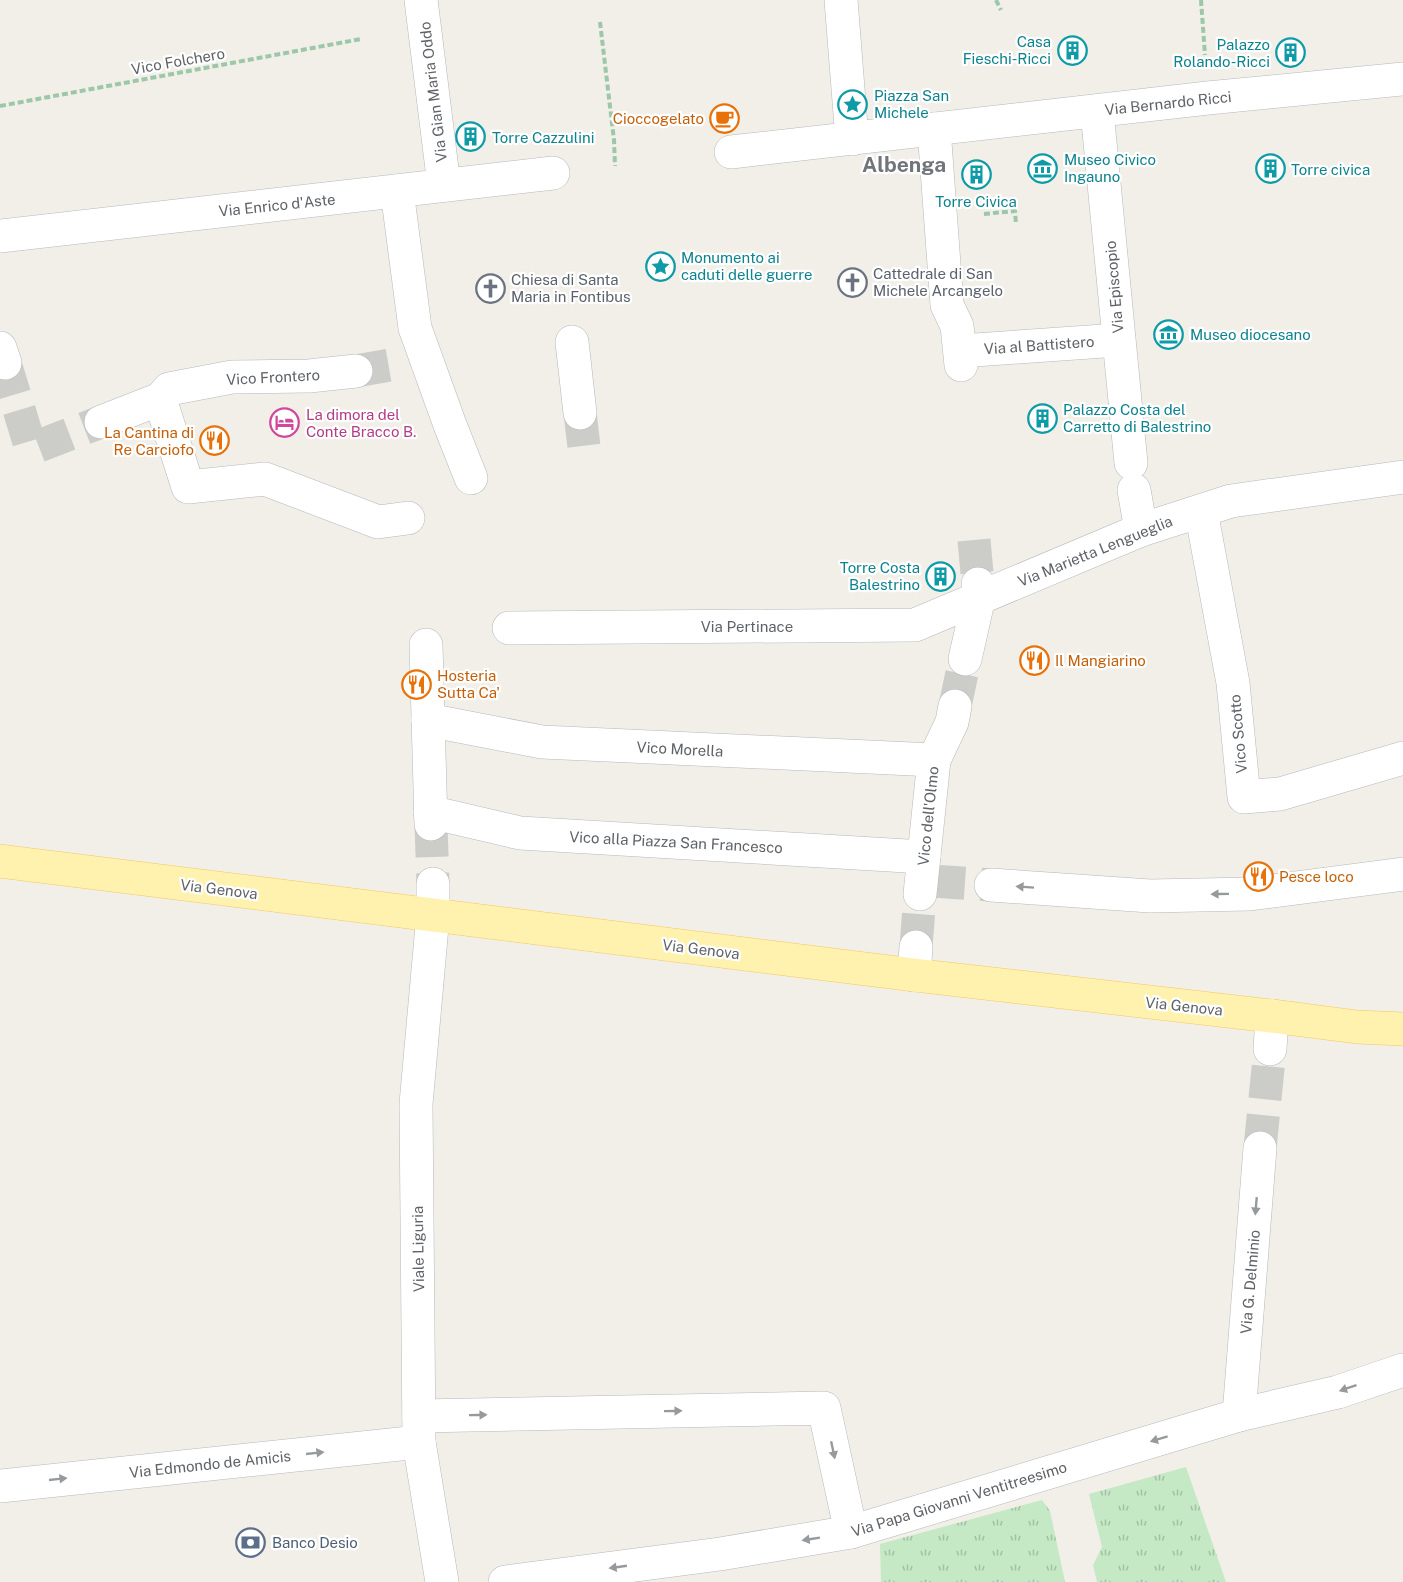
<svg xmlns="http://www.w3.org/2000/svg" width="1403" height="1582" font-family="'Public Sans',sans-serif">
	<defs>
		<pattern id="grass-tufts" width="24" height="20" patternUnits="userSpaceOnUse" patternTransform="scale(1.5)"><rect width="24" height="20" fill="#c5e8c5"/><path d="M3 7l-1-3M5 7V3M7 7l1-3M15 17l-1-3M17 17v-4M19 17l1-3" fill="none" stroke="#a3c0a4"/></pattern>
	</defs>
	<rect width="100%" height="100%" fill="#f1efe8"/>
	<!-- grass -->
	<g fill="url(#grass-tufts)">
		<path d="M1186 1467 1226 1582H1097L1093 1565 1102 1547 1089 1494Z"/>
		<path d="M1042 1500 1050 1511 1065 1582H881L880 1544Z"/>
	</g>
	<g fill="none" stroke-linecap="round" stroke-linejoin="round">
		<!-- minor-tunnel -->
		<g stroke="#ccccc8" stroke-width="33" stroke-dasharray="33 16" stroke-linecap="butt">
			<path d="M5 363 31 449 101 422"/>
			<path d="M356 371 402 363"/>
			<path d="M580 413 585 455"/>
			<path d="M974 540 978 584"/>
			<path d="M955 706 965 659"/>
			<path d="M431 824 433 884"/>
			<path d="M932 881 991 885"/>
			<path d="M916 947 920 894"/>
			<path d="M1260 1148 1270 1049"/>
		</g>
		<defs>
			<g id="minor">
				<path d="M421 0 444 185"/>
				<path d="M841 0 852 139"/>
				<path d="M1097 111 1131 463"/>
				<path d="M934 129 947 305 957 326 961 365"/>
				<path d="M731 152 1208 98 1403 79"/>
				<path d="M397 191 415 328 450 425 471 478"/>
				<path d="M0 236 553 173"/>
				<path d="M572 342 580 413"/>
				<path d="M0 348 5 363"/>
				<path d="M960 351 1118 340"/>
				<path d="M160 399 188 487 265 479 378 522 408 518"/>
				<path d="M101 422 160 399 169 389 232 377 309 376 356 371"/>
				<path d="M1134 490 1141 530"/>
				<path d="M1201 511 1233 683 1244 797 1280 794 1403 758"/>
				<path d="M509 628 915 625 1141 530 1231 501 1403 477"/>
				<path d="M426 645 431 824"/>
				<path d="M965 659 979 597 978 584"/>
				<path d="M428 720 542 742 934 760"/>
				<path d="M430 812 520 833 924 857"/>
				<path d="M433 884V915L416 1104 419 1442 442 1582"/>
				<path d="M991 885 1150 896 1250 894 1403 874"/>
				<path d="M920 894 934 760 952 722 955 706"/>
				<path d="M914 975 916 947"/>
				<path d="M1270 1049 1272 1016"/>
				<path d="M1239 1415 1260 1148"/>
				<path d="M419 1416 824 1408 851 1532"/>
				<path d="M0 1486 419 1442"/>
				<path d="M505 1582 720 1554 851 1532 1239 1415 1338 1392 1403 1370"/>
			</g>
			<path id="major" d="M0 861 914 975 1272 1016 1357 1027 1403 1029"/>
		</defs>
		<!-- minor casing -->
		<use href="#minor" stroke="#b5b8bc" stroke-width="34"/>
		<!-- major casing -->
		<use href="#major" stroke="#f2c960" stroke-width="34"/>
		<!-- path -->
		<g stroke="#9cc7a9" stroke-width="4" stroke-dasharray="6 3" stroke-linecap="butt">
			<path d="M996 0 1001 10"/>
			<path d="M1201 0 1205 55"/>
			<path d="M600 22 614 140 615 166"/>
			<path d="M0 106 361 39"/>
			<path d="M984 214 1015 211 1016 224"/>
		</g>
		<!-- minor -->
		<use href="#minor" stroke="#fff" stroke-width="33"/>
		<!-- major -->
		<use href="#major" stroke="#fff2af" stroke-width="33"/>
	</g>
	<!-- one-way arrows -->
	<defs><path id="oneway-solid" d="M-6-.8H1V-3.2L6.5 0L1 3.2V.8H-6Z" transform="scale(1.5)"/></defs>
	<g fill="#979a9d">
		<use href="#oneway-solid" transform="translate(1025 887) rotate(-176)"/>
		<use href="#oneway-solid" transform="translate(1220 894) rotate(179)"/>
		<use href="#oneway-solid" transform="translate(1256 1206) rotate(95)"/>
		<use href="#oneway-solid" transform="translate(1348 1388) rotate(161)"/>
		<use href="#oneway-solid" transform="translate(673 1411) rotate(-1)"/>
		<use href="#oneway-solid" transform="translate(478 1415) rotate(-1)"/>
		<use href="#oneway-solid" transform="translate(1159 1439) rotate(163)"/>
		<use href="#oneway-solid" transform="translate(833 1450) rotate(78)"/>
		<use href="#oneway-solid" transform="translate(315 1453) rotate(-6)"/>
		<use href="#oneway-solid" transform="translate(58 1479) rotate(-6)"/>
		<use href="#oneway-solid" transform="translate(811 1539) rotate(171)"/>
		<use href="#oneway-solid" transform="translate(618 1567) rotate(172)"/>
	</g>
	<!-- icons -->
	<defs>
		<symbol id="building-ring" viewBox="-11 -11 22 22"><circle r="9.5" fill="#fff" stroke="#0f9aa8" stroke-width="1.5"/><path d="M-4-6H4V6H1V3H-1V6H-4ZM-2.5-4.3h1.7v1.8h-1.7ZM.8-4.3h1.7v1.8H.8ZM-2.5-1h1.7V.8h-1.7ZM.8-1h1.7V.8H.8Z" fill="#0f9aa8"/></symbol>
		<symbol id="sight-ring" viewBox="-11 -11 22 22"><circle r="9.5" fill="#fff" stroke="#0f9aa8" stroke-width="1.5"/><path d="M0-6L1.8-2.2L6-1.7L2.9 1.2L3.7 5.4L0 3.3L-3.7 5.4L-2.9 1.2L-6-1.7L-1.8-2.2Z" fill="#0f9aa8"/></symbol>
		<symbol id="cafe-ring" viewBox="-11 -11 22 22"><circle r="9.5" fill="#fff" stroke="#e8710a" stroke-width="1.5"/><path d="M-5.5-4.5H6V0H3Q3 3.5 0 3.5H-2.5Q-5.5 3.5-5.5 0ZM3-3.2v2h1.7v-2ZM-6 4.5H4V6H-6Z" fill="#e8710a"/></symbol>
		<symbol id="museum-ring" viewBox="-11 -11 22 22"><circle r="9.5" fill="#fff" stroke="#0f9aa8" stroke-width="1.5"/><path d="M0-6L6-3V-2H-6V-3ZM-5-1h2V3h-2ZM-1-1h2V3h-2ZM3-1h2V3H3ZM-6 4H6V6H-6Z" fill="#0f9aa8"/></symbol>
		<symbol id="church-ring" viewBox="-11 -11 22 22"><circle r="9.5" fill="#fff" stroke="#6b7280" stroke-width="1.5"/><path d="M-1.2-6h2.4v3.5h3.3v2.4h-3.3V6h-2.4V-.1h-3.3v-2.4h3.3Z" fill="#6b7280"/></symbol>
		<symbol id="hotel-ring" viewBox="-11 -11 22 22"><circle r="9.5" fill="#fff" stroke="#d1479c" stroke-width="1.5"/><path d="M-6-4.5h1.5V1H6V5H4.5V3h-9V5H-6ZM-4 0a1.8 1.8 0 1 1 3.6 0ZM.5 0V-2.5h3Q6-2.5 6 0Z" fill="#d1479c"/></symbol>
		<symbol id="restaurant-ring" viewBox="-11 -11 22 22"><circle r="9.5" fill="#fff" stroke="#e8710a" stroke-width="1.5"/><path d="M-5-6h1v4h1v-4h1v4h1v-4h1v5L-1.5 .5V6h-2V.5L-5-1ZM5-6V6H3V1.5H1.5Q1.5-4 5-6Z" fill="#e8710a"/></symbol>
		<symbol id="bank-ring" viewBox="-11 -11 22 22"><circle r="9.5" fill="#fff" stroke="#5c6f8a" stroke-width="1.5"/><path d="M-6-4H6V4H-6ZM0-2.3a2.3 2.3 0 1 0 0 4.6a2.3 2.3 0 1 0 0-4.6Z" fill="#5c6f8a"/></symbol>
	</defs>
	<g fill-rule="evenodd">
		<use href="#building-ring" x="1056" y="34" width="33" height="33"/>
		<use href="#building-ring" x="1274" y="36" width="33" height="33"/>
		<use href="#sight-ring" x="836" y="88" width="33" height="33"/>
		<use href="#cafe-ring" x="708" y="102" width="33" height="33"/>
		<use href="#building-ring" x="454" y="120" width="33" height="33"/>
		<use href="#museum-ring" x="1026" y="152" width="33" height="33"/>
		<use href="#building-ring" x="1254" y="152" width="33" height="33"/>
		<use href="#building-ring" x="960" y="158" width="33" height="33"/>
		<use href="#sight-ring" x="644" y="250" width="33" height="33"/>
		<use href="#church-ring" x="836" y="266" width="33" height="33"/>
		<use href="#church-ring" x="474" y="272" width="33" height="33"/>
		<use href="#museum-ring" x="1152" y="318" width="33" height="33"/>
		<use href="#building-ring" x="1026" y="402" width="33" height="33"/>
		<use href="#hotel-ring" x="268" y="406" width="33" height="33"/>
		<use href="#restaurant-ring" x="198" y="424" width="33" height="33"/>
		<use href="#building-ring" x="924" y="560" width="33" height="33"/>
		<use href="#restaurant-ring" x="1018" y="644" width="33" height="33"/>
		<use href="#restaurant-ring" x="400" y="668" width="33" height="33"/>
		<use href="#restaurant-ring" x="1242" y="860" width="33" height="33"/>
		<use href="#bank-ring" x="234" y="1526" width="33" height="33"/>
	</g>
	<g text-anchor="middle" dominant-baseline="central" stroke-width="4.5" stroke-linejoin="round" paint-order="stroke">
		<!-- culture labels -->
		<g font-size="15" fill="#0d838f" stroke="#fff" text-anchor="start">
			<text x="1051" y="41" text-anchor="end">Casa<tspan x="1051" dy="17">Fieschi-Ricci</tspan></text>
			<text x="1270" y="44" text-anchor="end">Palazzo<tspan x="1270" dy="17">Rolando-Ricci</tspan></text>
			<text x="874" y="95">Piazza San<tspan x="874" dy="17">Michele</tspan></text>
			<text x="492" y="137">Torre Cazzulini</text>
			<text x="1064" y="159">Museo Civico<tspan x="1064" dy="17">Ingauno</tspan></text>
			<text x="1291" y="169">Torre civica</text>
			<text x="976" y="201" text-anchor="middle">Torre Civica</text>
			<text x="681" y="257">Monumento ai<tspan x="681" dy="17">caduti delle guerre</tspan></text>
			<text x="1190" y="334">Museo diocesano</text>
			<text x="1063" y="409">Palazzo Costa del<tspan x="1063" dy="17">Carretto di Balestrino</tspan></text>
			<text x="920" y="567" text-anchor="end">Torre Costa<tspan x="920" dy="17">Balestrino</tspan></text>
		</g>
		<!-- street labels -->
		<g font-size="15" fill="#5f6368" stroke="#fff">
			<text transform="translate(178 61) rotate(-10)">Vico Folchero</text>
			<text transform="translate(433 92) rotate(-97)">Via Gian Maria Oddo</text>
			<text transform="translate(1168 103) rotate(-6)">Via Bernardo Ricci</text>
			<text transform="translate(277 205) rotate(-6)">Via Enrico d'Aste</text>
			<text transform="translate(1114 287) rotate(-95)">Via Episcopio</text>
			<text transform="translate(1039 345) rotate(-4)">Via al Battistero</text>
			<text transform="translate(273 377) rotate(-3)">Vico Frontero</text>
			<text transform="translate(1095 551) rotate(-22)">Via Marietta Lengueglia</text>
			<text x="747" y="626">Via Pertinace</text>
			<text transform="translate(1238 734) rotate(-95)">Vico Scotto</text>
			<text transform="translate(680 749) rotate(3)">Vico Morella</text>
			<text transform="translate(928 816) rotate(-84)">Vico dell'Olmo</text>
			<text transform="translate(676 842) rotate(3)">Vico alla Piazza San Francesco</text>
			<text transform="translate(219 889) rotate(7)">Via Genova</text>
			<text transform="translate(701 949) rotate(7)">Via Genova</text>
			<text transform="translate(1184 1006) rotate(6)">Via Genova</text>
			<text transform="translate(418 1249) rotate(-91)">Viale Liguria</text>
			<text transform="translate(1250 1282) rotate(-85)">Via G. Delminio</text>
			<text transform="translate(210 1464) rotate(-6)">Via Edmondo de Amicis</text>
			<text transform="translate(959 1499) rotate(-17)">Via Papa Giovanni Ventitreesimo</text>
		</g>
		<!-- food labels -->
		<g font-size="15" fill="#c56008" stroke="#fff" text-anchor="start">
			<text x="704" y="118" text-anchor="end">Cioccogelato</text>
			<text x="194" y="432" text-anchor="end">La Cantina di<tspan x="194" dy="17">Re Carciofo</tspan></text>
			<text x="1055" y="660">Il Mangiarino</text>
			<text x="437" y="675">Hosteria<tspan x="437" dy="17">Sutta Ca'</tspan></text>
			<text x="1279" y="876">Pesce loco</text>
		</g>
		<!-- worship labels -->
		<g font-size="15" fill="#5b616d" stroke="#fff" text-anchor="start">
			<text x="873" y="273">Cattedrale di San<tspan x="873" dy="17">Michele Arcangelo</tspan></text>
			<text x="511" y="279">Chiesa di Santa<tspan x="511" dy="17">Maria in Fontibus</tspan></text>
		</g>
		<!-- hotel labels -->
		<g font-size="15" fill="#b23c85" stroke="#fff" text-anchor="start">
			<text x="306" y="414">La dimora del<tspan x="306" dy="17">Conte Bracco B.</tspan></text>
		</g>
		<!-- service labels -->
		<g font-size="15" fill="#4e5e75" stroke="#fff" text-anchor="start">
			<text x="272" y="1542">Banco Desio</text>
		</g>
		<!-- district labels -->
		<g font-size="21" font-weight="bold" fill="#70757a" stroke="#fff">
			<text x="904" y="164">Albenga</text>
		</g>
	</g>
</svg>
